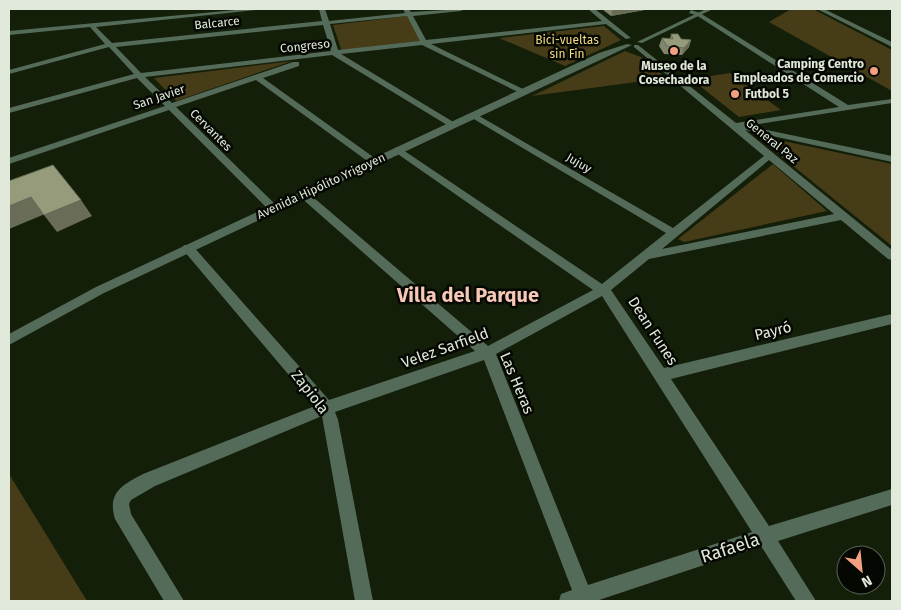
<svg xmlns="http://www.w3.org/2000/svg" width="901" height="610" font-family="'Fira Sans',sans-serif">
	<rect width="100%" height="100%" fill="#131f08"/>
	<!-- green -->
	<g fill="#463c17">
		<path d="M791 9H813L892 50V91L769 22Z"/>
		<path d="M407 16 422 42 342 52 333 25Z"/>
		<path d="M604 26 621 40 565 66 499 38Z"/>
		<path d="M625 51 641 57 666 78 532 96Z"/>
		<path d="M292 61 176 101 154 78Z"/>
		<path d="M730 73 781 110 739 117 691 79Z"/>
		<path d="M755 135 892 164V246Z"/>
		<path d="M773 164 827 211 684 242 678 239Z"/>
		<path d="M9 474 87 601H9Z"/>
	</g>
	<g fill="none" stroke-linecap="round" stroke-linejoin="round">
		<!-- minor -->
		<g fill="#556b59" fill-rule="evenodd">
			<path d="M246 9H266L96 27 112 43 322 21 319 9H325L329 21 405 13 403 9H409L411 12 464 9 461 11 413 16 426 40 602 21 588 9H595L631 38 626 39 606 24 431 44 525 90V94H522L422 45 341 54 455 123 456 125 452 128 332 55 145 77 172 103 293 62H299V66L263 78 376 159V163H370L256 80 176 107 277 206V210H269L169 110 9 164V158L165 106 137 78 9 113V108L134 74 109 47 9 74V70L105 44 90 27 9 35V31ZM407 16 420 41 338 50 330 24ZM323 25 331 51 141 73 116 47Z"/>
			<path d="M817 9H824L892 42V47Z"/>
			<path d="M691 10 700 13 848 105 892 99V103L747 126 892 156V162L745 130 892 250V260L888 259 841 220 649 259 611 290 664 368 892 314V324L671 379 769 526 892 489V505L778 541 816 601H796L761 546 596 601H559L561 594 572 590 484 360 335 412 338 420 373 601H355L322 416 155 486 131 500 129 504 131 514 184 601H164L115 519C107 493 122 485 143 474L315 406 184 251 182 248 184 245H192L329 400 475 351 299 196V192H307L488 346 593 290 392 150 397 147 400 148 602 284 666 233 467 115 474 113 673 228 764 156 634 47V45H638L736 123 839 107 696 15 689 13ZM769 160 834 214 662 249ZM602 296 752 532 588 585 496 354Z"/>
		</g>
		<!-- tertiary -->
		<g fill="#556b59" fill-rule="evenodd">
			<path d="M706 9H713L642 43 637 42Z"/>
			<path d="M627 44 632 45 104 293 9 345V334L96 287 599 53Z"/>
		</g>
	</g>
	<!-- wall -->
	<g fill="#81856b">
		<path d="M602 9H650L611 16Z"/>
		<path d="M671 34 681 39 691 40 689 47 682 55 664 54 659 46 662 38 670 39Z"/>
	</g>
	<!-- shaded-wall -->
	<g fill="#696c57">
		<path d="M613 9H650L611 16Z"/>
		<path d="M691 40 689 47 682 55 684 48Z"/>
		<path d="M31 197 45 214 9 229V206Z"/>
		<path d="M81 200 92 216 57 232 44 215Z"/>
	</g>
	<!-- building -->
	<g fill="#969b7c" stroke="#696c57">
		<path d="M671 34H678L681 39 691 40 684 48 667 46 662 38 673 39Z"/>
		<path d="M53 165 81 200 44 215 31 197 9 206V181Z"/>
	</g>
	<!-- markers -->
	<g fill="#f2a081" stroke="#040702" stroke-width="2">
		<circle cx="674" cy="51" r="5"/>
		<circle cx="874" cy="71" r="5"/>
		<circle cx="735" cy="94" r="5"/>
	</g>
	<g text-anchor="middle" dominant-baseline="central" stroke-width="5" stroke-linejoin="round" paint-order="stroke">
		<!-- far-street labels -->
		<g font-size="12" fill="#e0e9da" stroke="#040702">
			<text transform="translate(217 23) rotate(-6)">Balcarce</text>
			<text transform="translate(305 46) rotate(-6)">Congreso</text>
			<text transform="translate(159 97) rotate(-19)">San Javier</text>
			<text transform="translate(211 130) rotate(45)">Cervantes</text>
			<text transform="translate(772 141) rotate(39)">General Paz</text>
			<text transform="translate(579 163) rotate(30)">Jujuy</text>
			<text transform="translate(321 186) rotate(-25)">Avenida Hipólito Yrigoyen</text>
		</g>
		<!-- far-park labels -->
		<g font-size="12" fill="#f3dc80" stroke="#040702">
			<text x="567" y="40">Bici-vueltas<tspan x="567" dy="14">sin Fin</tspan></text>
		</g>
		<!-- far-poi labels -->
		<g font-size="12" font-weight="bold" fill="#e0e9da" stroke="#040702" text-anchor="end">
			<text x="864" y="64">Camping Centro<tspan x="864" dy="14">Empleados de Comercio</tspan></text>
			<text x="674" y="66" text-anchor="middle">Museo de la<tspan x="674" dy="14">Cosechadora</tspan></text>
			<text x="745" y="94" text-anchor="start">Futbol 5</text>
		</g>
		<!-- street labels -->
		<g font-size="15" fill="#e0e9da" stroke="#040702">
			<text transform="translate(653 331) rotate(57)">Dean Funes</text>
			<text transform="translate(773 331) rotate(-14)">Payró</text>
			<text transform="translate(445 348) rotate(-20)">Velez Sarfield</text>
			<text transform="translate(517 383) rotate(67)">Las Heras</text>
			<text transform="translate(310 392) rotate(52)">Zapiola</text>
		</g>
		<!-- near-street labels -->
		<g font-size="18" fill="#e0e9da" stroke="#040702">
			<text transform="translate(730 548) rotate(-18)">Rafaela</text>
		</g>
		<!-- district labels -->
		<g font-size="20" font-weight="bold" fill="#f8c8b7" stroke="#040702">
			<text x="468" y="295">Villa del Parque</text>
		</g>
	</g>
	<!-- border -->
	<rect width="901" height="610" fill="none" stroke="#e0e9da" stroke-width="20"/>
	<!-- north arrow -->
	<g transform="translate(861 570) rotate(153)"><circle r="24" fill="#040702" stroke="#5c6158"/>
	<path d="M0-4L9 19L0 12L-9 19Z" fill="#f2a081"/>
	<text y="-8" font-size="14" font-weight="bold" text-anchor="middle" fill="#e0e9da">N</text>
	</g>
</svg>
